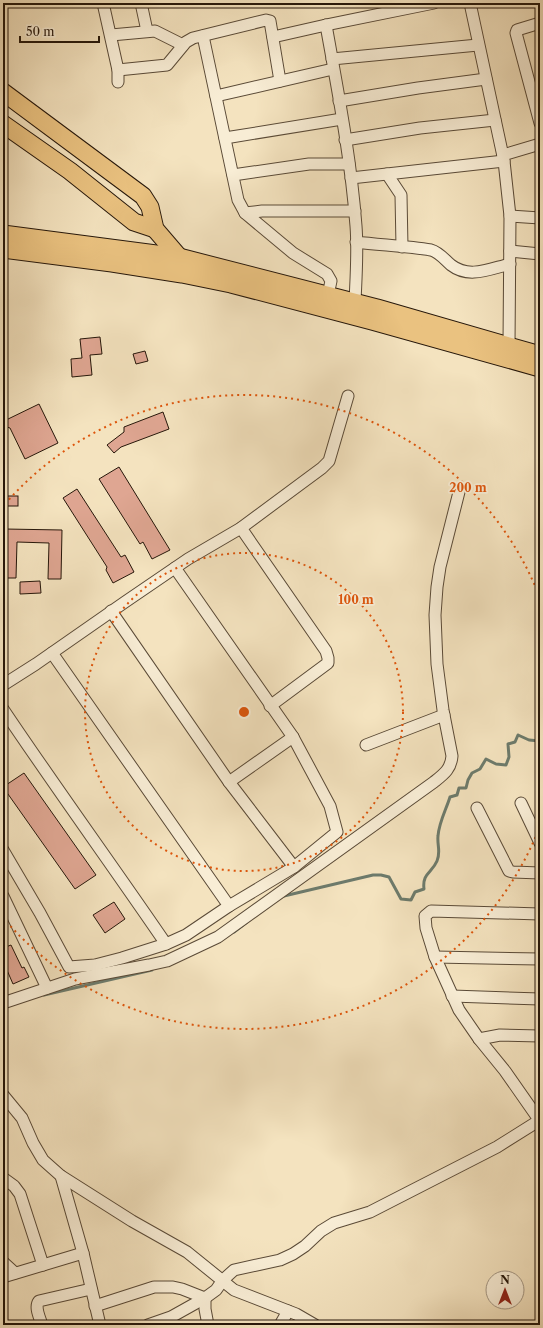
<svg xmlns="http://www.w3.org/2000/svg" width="543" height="1328" font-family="'Libre Caslon Text',serif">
	<rect width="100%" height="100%" fill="#f4e3bf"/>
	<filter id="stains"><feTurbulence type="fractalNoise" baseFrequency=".005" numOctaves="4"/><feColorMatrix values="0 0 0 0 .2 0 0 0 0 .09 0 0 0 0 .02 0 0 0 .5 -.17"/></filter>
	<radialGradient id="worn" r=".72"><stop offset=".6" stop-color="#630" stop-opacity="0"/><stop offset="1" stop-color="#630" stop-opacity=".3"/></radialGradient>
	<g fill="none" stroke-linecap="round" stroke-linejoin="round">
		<!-- stream -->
		<g stroke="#6d7b6c" stroke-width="3">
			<path d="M284 896 373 875H381L389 877 401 899 411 900 415 892 424 889C422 873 432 873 437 861 441 852 437 845 438 836 439 822 446 810 450 797L457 795 459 788H466L468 780 472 773 480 769 486 759 496 764 506 765 509 757 508 744 515 742 518 735 529 740 540 741"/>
			<path d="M234 932 247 922"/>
			<path d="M44 995 152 970"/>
		</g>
	</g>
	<!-- building -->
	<g fill="#dfa692" stroke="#26170a">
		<path d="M100 337 102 354 90 355 92 375 72 377 71 359 82 358 80 339Z"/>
		<path d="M145 351 148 361 136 364 133 354Z"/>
		<path d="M39 404 58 443 25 459 10 428 7 427 4 421Z"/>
		<path d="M163 412 169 429 121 447 114 453 107 445 124 432V427Z"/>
		<path d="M119 467 170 550 152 559 143 542 140 544 99 479Z"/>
		<path d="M77 489 121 557 125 555 134 572 113 583 106 570 107 567 63 498Z"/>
		<rect x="3" y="496" width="15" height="10"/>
		<path d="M5 529 62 530 61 579H48L49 543 17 542 16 578H4Z"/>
		<path d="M40 581 41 593 20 594V582Z"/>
		<path d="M24 773 96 875 75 889 3 787Z"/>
		<path d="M114 902 125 919 105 933 93 915Z"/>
		<path d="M11 945 22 968 24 967 29 977 13 984 3 961V948Z"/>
	</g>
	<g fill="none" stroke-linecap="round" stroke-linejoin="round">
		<defs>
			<g id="street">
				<path d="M103 3 118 70V82"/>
				<path d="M141 3 147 31"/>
				<path d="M470 3 504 161 510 216 509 346"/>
				<path d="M540 23 517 30 516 33 540 123"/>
				<path d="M326 25C338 92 351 159 356 226 358 251 356 277 355 302"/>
				<path d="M111 35 155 31 183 45"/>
				<path d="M203 36 238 200 245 213 293 253 327 274 331 281 328 295"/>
				<path d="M273 37 326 25 434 3"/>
				<path d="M332 59 478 45"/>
				<path d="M118 70 167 65 186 42 193 38 266 20 270 21 280 81"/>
				<path d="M216 96 333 69"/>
				<path d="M339 101 418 88 486 79"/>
				<path d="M225 138 342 119"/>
				<path d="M345 140 420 128 495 120"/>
				<path d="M503 155 540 144"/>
				<path d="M387 174 401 195 402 247"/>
				<path d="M233 175 309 164H349"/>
				<path d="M351 178 504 161"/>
				<path d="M245 213 262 211H355"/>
				<path d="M510 216 540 218"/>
				<path d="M356 242C380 245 407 246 431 250 439 252 445 260 451 265 469 279 489 269 510 264"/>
				<path d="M510 251 540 254"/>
				<path d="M241 528 326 651 328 658V663L270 706"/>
				<path d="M111 611 229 782 294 867"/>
				<path d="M52 653 229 906"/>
				<path d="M3 685 36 664 125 602 188 559 241 528 322 468 329 461 348 396"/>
				<path d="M3 709C56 788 112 865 166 944"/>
				<path d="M366 745 444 715"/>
				<path d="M229 782 293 737"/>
				<path d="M521 803 540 843"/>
				<path d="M477 808 509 871 513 872 540 873"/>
				<path d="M3 850 40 913 69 967 95 965 122 958 166 944 186 935 229 906 294 867 337 832 330 806 293 737 175 568"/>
				<path d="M3 896 47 988"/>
				<path d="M540 914 431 911 425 916 426 928 435 957 459 1010 479 1039 505 1071 540 1121"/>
				<path d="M435 957 540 959"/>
				<path d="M452 996 540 999"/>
				<path d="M3 1003 75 979 149 965 167 961 218 937 434 782C444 774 451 769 452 756L443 710 437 664 435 615 437 587 440 567 459 492"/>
				<path d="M479 1039 500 1035 540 1036"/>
				<path d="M3 1095 22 1118 33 1143 43 1160 61 1176 132 1221 187 1252 234 1290 296 1314 315 1325"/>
				<path d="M61 1176 83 1253 100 1325"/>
				<path d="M3 1178 14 1186 20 1194 43 1265"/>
				<path d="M3 1262 15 1273"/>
				<path d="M3 1277 83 1253"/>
				<path d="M95 1306 154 1287H173L182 1289 205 1298V1309L208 1325"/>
				<path d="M42 1325C40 1318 34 1307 39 1301L91 1289"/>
				<path d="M148 1325 171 1317 205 1298 216 1290 223 1280 234 1270 280 1260 293 1254 305 1246 321 1231 334 1223 370 1212 497 1147 540 1120"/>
				<path d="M280 1325 288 1311"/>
			</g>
			<g id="primary">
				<path d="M3 92 143 196 150 207 155 229 179 257 180 262"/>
				<path d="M3 124 70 171 134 222 155 229"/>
				<path d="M3 234 179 257 377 308 540 355"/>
				<path d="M3 249 112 263 182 274 231 284 372 321 540 368"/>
			</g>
		</defs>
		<!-- street casing -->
		<use href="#street" stroke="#5a4a37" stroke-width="13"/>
		<!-- primary casing -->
		<use href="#primary" stroke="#26170a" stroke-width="19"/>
		<!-- street -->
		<use href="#street" stroke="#f8edd5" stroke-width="11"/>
		<!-- primary -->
		<use href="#primary" stroke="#eac280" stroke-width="17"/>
	</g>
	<!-- distance rings -->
	<g fill="none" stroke="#de560c" stroke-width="2" stroke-dasharray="2 4">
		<circle cx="244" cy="712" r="159"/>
		<path d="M540 826A317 317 0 0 1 5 920M5 504A317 317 0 0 1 540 598"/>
	</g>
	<circle cx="244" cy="712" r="6" fill="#de560c" stroke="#f8edd5" stroke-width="2"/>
	<g font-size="12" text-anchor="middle" font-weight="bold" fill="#de560c" stroke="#f8edd5" stroke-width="3.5" stroke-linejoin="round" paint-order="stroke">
		<text x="468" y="492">200 m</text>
		<text x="356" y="604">100 m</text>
	</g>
	<!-- margin -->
	<rect width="543" height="1328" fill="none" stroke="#f4e3bf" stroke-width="16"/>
	<rect x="4" y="4" width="535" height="1320" fill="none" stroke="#26170a" stroke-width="2"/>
	<rect x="8" y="8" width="527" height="1312" fill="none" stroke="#26170a"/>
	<!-- north arrow -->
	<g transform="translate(505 1290)"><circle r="19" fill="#f8edd5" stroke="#a49784"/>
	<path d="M0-3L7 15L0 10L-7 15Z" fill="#8f2418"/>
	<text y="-6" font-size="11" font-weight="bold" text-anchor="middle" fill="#26170a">N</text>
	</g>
	<!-- scale -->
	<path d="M20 36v6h79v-6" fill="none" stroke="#26170a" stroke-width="2"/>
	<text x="26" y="36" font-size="12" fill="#26170a" stroke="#f8edd5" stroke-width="3" paint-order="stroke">50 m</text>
	<rect width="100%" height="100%" filter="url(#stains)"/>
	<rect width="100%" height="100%" fill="url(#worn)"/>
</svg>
